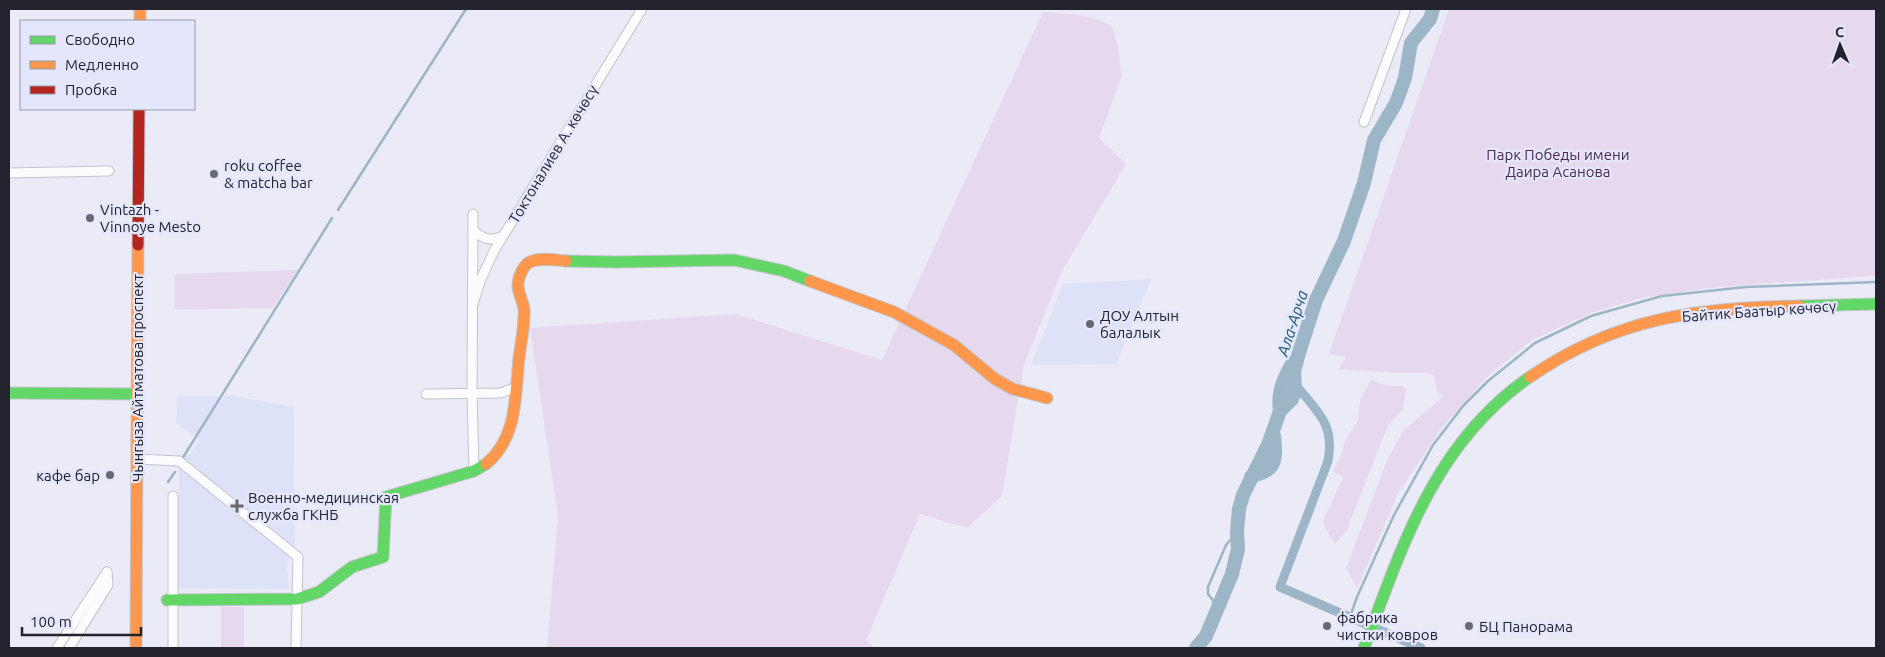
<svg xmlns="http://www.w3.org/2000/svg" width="1885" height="657" font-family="Ubuntu,sans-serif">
	<rect width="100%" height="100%" fill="#eaebf6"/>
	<!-- built -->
	<g fill="#dee2f9">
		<path d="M1151 279 1116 364 1031 365 1063 284Z"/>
		<path d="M177 396H234L294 407 295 546 287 564 289 589 179 588V455L190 454 200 440 176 423Z"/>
	</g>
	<!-- green -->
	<g fill="#e7d9ed">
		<path d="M1449 9H1876V276L1716 287 1641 298 1593 312 1532 340 1488 376 1443 426 1398 494 1357 588 1346 568 1388 458 1403 431 1443 396 1437 392 1434 375 1424 373H1397L1338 369 1347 357 1329 354Z"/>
		<path d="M1043 12C1068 14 1090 14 1112 26L1118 47 1122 76 1099 138 1126 164 1062 271 1024 365 1002 496 967 528 920 514 866 640 875 648H547L558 516 530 328 735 314 882 360Z"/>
		<path d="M298 270 273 308 175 310V274Z"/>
		<path d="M1371 379C1381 386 1392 386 1403 386L1406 391 1403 409 1388 425 1347 530 1335 544 1326 530 1323 521 1343 477 1333 472 1343 451 1345 440 1358 421 1360 400Z"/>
		<rect x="221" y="607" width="23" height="41"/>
	</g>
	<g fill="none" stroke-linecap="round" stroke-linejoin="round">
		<!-- stream -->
		<g stroke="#9cb6c8" stroke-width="2.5">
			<path d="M338 210 466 9"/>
			<path d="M182 459 332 218"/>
			<path d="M168 482 175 472"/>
			<path d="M1218 607 1208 594V587L1226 545 1237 532"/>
			<path d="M1350 617 1357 597 1394 515 1433 445 1463 406 1488 381 1535 343 1591 316 1662 296 1746 287 1876 282"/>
			<path d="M63 648 90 605"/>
		</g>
		<!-- canal -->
		<path stroke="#9cb6c8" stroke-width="9" d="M1295 384C1317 412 1335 423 1328 461L1280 587 1421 648"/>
		<!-- river -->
		<g stroke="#9cb6c8" stroke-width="14">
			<path d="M1280 411C1277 392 1284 378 1293 362"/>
			<path d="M1251 477C1256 475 1262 473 1267 470 1278 464 1275 446 1274 436"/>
			<path d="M1196 648 1206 636 1232 574 1238 549 1237 532 1239 509 1243 495 1268 445 1280 411 1292 399 1295 391 1294 372 1298 356 1316 300 1344 241 1364 183 1374 140 1396 103 1405 78 1411 43 1430 19 1433 9"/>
		</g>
		<defs>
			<g id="street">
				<path d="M1364 122 1406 9"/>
				<path d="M9 173 109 171"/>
				<path d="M473 214 472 393 474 471"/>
				<path d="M473 230C483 239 491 242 503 236"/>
				<path d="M473 304 481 279 494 251 642 9"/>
				<path d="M426 394 500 393 517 387"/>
				<path d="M137 459 179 461 298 557 296 648"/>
				<path d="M57 648 107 572"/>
				<path d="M69 648 108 585 107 572"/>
				<path d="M173 648V496"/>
			</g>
			<g id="fast">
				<path d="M566 261 616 262 734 260 784 271 810 281"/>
				<path d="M1800 306 1876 304"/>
				<path d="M9 393 137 394"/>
				<path d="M167 600 297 599 319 592 352 567 383 557 386 497 474 471 486 464"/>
				<path d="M1364 648C1402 546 1435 442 1530 377"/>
			</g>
			<g id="slow">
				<path d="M140 9V21"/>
				<path d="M810 281 894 312 954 345 995 379 1013 389 1047 398"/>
				<path d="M1530 377C1617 317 1697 308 1800 306"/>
				<path d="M486 464C518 438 515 395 519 358 521 342 525 325 524 309 523 300 517 292 518 283 519 276 523 267 528 263 537 257 556 260 566 261"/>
				<path d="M136 648 138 245"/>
			</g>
			<path id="jam" d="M138 245 139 109"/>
		</defs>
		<!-- street casing -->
		<use href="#street" stroke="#c3c4cd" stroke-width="11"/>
		<!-- fast casing -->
		<use href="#fast" stroke="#c3c4cd" stroke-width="13"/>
		<!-- slow casing -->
		<use href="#slow" stroke="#c3c4cd" stroke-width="13"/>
		<!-- jam casing -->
		<use href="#jam" stroke="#c3c4cd" stroke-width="13"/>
		<!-- street -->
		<use href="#street" stroke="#fcfcfe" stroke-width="9"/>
		<!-- fast -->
		<use href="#fast" stroke="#63d668" stroke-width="11"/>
		<!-- slow -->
		<use href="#slow" stroke="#ff974d" stroke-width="11"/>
		<!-- jam -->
		<use href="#jam" stroke="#b3261e" stroke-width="11"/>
	</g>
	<!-- markers -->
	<g fill="#686973" stroke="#e4e7fc" stroke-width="2">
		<circle cx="214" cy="174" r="5"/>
		<circle cx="90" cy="218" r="5"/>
		<circle cx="1090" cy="324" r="5"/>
		<circle cx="110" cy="475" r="5"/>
		<path d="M234.5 498.5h5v5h5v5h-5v5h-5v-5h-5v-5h5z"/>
		<circle cx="1327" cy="626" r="5"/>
		<circle cx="1469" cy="626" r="5"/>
	</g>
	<g text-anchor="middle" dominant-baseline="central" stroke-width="4.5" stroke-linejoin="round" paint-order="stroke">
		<!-- street labels -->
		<g font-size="15" fill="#22232c" stroke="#e4e7fc">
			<text transform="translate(553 154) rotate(-59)">Токтоналиев А. көчөсү</text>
			<text transform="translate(1759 311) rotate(-4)">Байтик Баатыр көчөсү</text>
			<text transform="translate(137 378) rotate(-90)">Чынгыза Айтматова проспект</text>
		</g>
		<!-- park labels -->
		<g font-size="15" fill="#4d2951" stroke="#e4e7fc">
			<text x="1558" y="154">Парк Победы имени<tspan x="1558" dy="17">Даира Асанова</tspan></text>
		</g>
		<!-- poi labels -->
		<g font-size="15" fill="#22232c" stroke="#e4e7fc" text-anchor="start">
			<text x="224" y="165">roku coffee<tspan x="224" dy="17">&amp; matcha bar</tspan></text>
			<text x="100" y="209">Vintazh -<tspan x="100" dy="17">Vinnoye Mesto</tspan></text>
			<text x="1100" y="315">ДОУ Алтын<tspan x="1100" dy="17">балалык</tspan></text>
			<text x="100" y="475" text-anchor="end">кафе бар</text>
			<text x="248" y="497">Военно-медицинская<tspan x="248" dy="17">служба ГКНБ</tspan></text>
			<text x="1337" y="617">фабрика<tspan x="1337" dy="17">чистки ковров</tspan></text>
			<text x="1479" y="626">БЦ Панорама</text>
		</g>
		<!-- water labels -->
		<g font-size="16" font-style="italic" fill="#1a5978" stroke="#e4e7fc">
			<text transform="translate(1292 323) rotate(-72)">Ала-Арча</text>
		</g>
	</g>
	<!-- border -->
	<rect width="1885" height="657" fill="none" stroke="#22232c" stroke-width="20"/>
	<!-- legend -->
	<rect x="20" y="20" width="175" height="90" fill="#e4e7fc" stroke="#9699a9"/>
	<rect x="30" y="36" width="25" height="8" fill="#63d668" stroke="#9699a9"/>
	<text x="65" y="45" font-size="15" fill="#22232c">Свободно</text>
	<rect x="30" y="61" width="25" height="8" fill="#ff974d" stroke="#9699a9"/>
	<text x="65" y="70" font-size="15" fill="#22232c">Медленно</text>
	<rect x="30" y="86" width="25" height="8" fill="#b3261e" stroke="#9699a9"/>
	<text x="65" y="95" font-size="15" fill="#22232c">Пробка</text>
	<!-- north arrow -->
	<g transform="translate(1840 45) rotate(358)" stroke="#e4e7fc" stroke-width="4" paint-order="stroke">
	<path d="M0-4L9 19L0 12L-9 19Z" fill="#22232c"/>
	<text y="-8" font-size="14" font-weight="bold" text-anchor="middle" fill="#22232c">С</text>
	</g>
	<!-- scale -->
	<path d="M22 627v8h119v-8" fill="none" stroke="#22232c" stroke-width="2.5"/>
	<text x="30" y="627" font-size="15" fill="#22232c" stroke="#e4e7fc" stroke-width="4" paint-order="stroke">100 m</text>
</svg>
